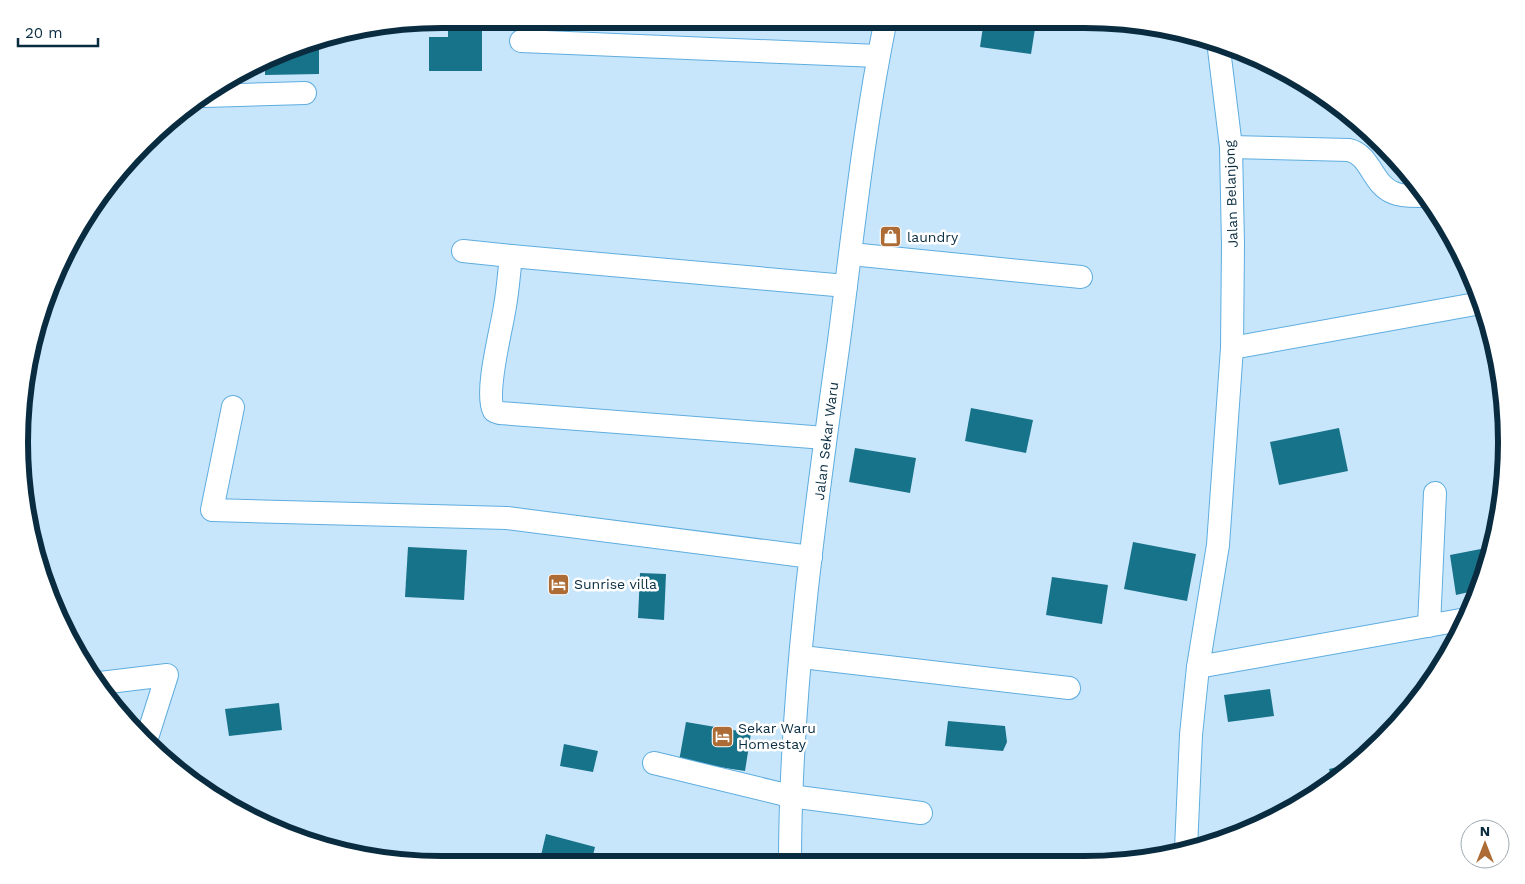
<svg xmlns="http://www.w3.org/2000/svg" width="1525" height="884" font-family="'Work Sans',sans-serif">
	<rect width="100%" height="100%" fill="#c8e6fb"/>
	<!-- building -->
	<g fill="#177389">
		<rect x="441" y="19" width="24" height="8"/>
		<path d="M573 19H656L655 29 573 26Z"/>
		<path d="M984 20 1036 22 1031 54 980 47Z"/>
		<path d="M448 31H482V71H429V37H448Z"/>
		<path d="M319 48V74L265 75V63L292 49Z"/>
		<path d="M971 408 1033 420 1026 453 965 441Z"/>
		<path d="M1339 428 1348 471 1279 485 1270 442Z"/>
		<path d="M855 448 916 458 910 493 849 482Z"/>
		<path d="M1133 542 1196 554 1187 601 1124 589Z"/>
		<path d="M408 547 467 550 464 600 405 597Z"/>
		<path d="M1491 547 1478 590 1456 595 1450 555Z"/>
		<path d="M640 573 666 574 664 620 638 618Z"/>
		<path d="M1052 577 1108 585 1102 624 1046 615Z"/>
		<path d="M1270 689 1274 716 1228 722 1224 695Z"/>
		<path d="M279 703 282 730 229 736 225 709Z"/>
		<path d="M948 721 1005 726 1007 742 1003 751 945 746Z"/>
		<path d="M686 722 751 733 745 771 679 761Z"/>
		<path d="M564 744 598 751 593 772 560 766Z"/>
		<path d="M1354 763 1350 766 1332 780 1329 769Z"/>
		<path d="M546 834 595 847 591 864H539Z"/>
	</g>
	<g fill="none" stroke-linecap="round" stroke-linejoin="round">
		<defs>
			<g id="minor">
				<path d="M521 41 878 56"/>
				<path d="M204 96 305 93"/>
				<path d="M1231 147 1349 150C1371 155 1372 185 1394 193 1403 197 1416 196 1426 196"/>
				<path d="M463 251 511 256"/>
				<path d="M851 254 1081 277"/>
				<path d="M1232 348 1481 303"/>
				<path d="M233 407 212 510 507 518 811 557"/>
				<path d="M825 438 500 413 494 411C484 393 502 328 505 306 508 290 509 272 511 256L846 286"/>
				<path d="M1429 626 1435 493"/>
				<path d="M802 657 1069 688"/>
				<path d="M1198 667 1466 619"/>
				<path d="M100 683 167 675 146 741"/>
				<path d="M654 763 790 796 921 813"/>
				<path d="M1186 849 1191 735 1198 667 1218 545 1232 348 1233 245 1231 147 1218 41"/>
				<path d="M790 864C790 692 815 512 839 341 853 234 864 125 886 19"/>
			</g>
		</defs>
		<!-- minor casing -->
		<use href="#minor" stroke="#5eaddf" stroke-width="24"/>
		<!-- minor -->
		<use href="#minor" stroke="#fff" stroke-width="22"/>
	</g>
	<!-- icons -->
	<defs>
		<symbol id="shop-square" viewBox="-11 -11 22 22"><rect x="-9" y="-9" width="18" height="18" rx="4" fill="#ad6c36" stroke="#fff"/><path d="M-5-2.5h2.3a2.7 3.5 0 0 1 5.4 0H5L5.5 6h-11ZM-1.5-2.5h3a1.5 2.3 0 0 0-3 0Z" fill="#fff"/></symbol>
		<symbol id="hotel-square" viewBox="-11 -11 22 22"><rect x="-9" y="-9" width="18" height="18" rx="4" fill="#ad6c36" stroke="#fff"/><path d="M-6-4.5h1.5V1H6V5H4.5V3h-9V5H-6ZM-4 0a1.8 1.8 0 1 1 3.6 0ZM.5 0V-2.5h3Q6-2.5 6 0Z" fill="#fff"/></symbol>
	</defs>
	<g fill-rule="evenodd">
		<use href="#shop-square" x="878" y="224" width="25" height="25"/>
		<use href="#hotel-square" x="546" y="572" width="25" height="25"/>
		<use href="#hotel-square" x="710" y="724" width="25" height="25"/>
	</g>
	<g text-anchor="middle" dominant-baseline="central" stroke-width="5" stroke-linejoin="round" paint-order="stroke">
		<!-- street labels -->
		<g font-size="14" fill="#092c40" stroke="#fff">
			<text transform="translate(1231 194) rotate(-92)">Jalan Belanjong</text>
			<text transform="translate(826 441) rotate(-83)">Jalan Sekar Waru</text>
		</g>
		<!-- poi labels -->
		<g font-size="14" fill="#092c40" stroke="#fff" text-anchor="start">
			<text x="907" y="237">laundry</text>
			<text x="574" y="584">Sunrise villa</text>
			<text x="738" y="728">Sekar Waru<tspan x="738" dy="16">Homestay</tspan></text>
		</g>
	</g>
	<!-- crop -->
	<path d="M0 0H1525V884H0ZM442 28H1084A414 414 0 0 1 1498 442V442A414 414 0 0 1 1084 856H442A414 414 0 0 1 28 442V442A414 414 0 0 1 442 28Z" fill="#fff" fill-rule="evenodd"/>
	<path fill="none" stroke="#092c40" stroke-width="6" d="M442 28H1084A414 414 0 0 1 1498 442V442A414 414 0 0 1 1084 856H442A414 414 0 0 1 28 442V442A414 414 0 0 1 442 28Z"/>
	<!-- north arrow -->
	<g transform="translate(1485 844)"><circle r="24" fill="#ffffff" stroke="#9dabb3"/>
	<path d="M0-4L9 19L0 12L-9 19Z" fill="#ad6c36"/>
	<text y="-8" font-size="14" font-weight="bold" text-anchor="middle" fill="#092c40">N</text>
	</g>
	<!-- scale -->
	<path d="M18 38v8h80v-8" fill="none" stroke="#092c40" stroke-width="2.5"/>
	<text x="25" y="38" font-size="15" fill="#092c40" stroke="#ffffff" stroke-width="4" paint-order="stroke">20 m</text>
</svg>
